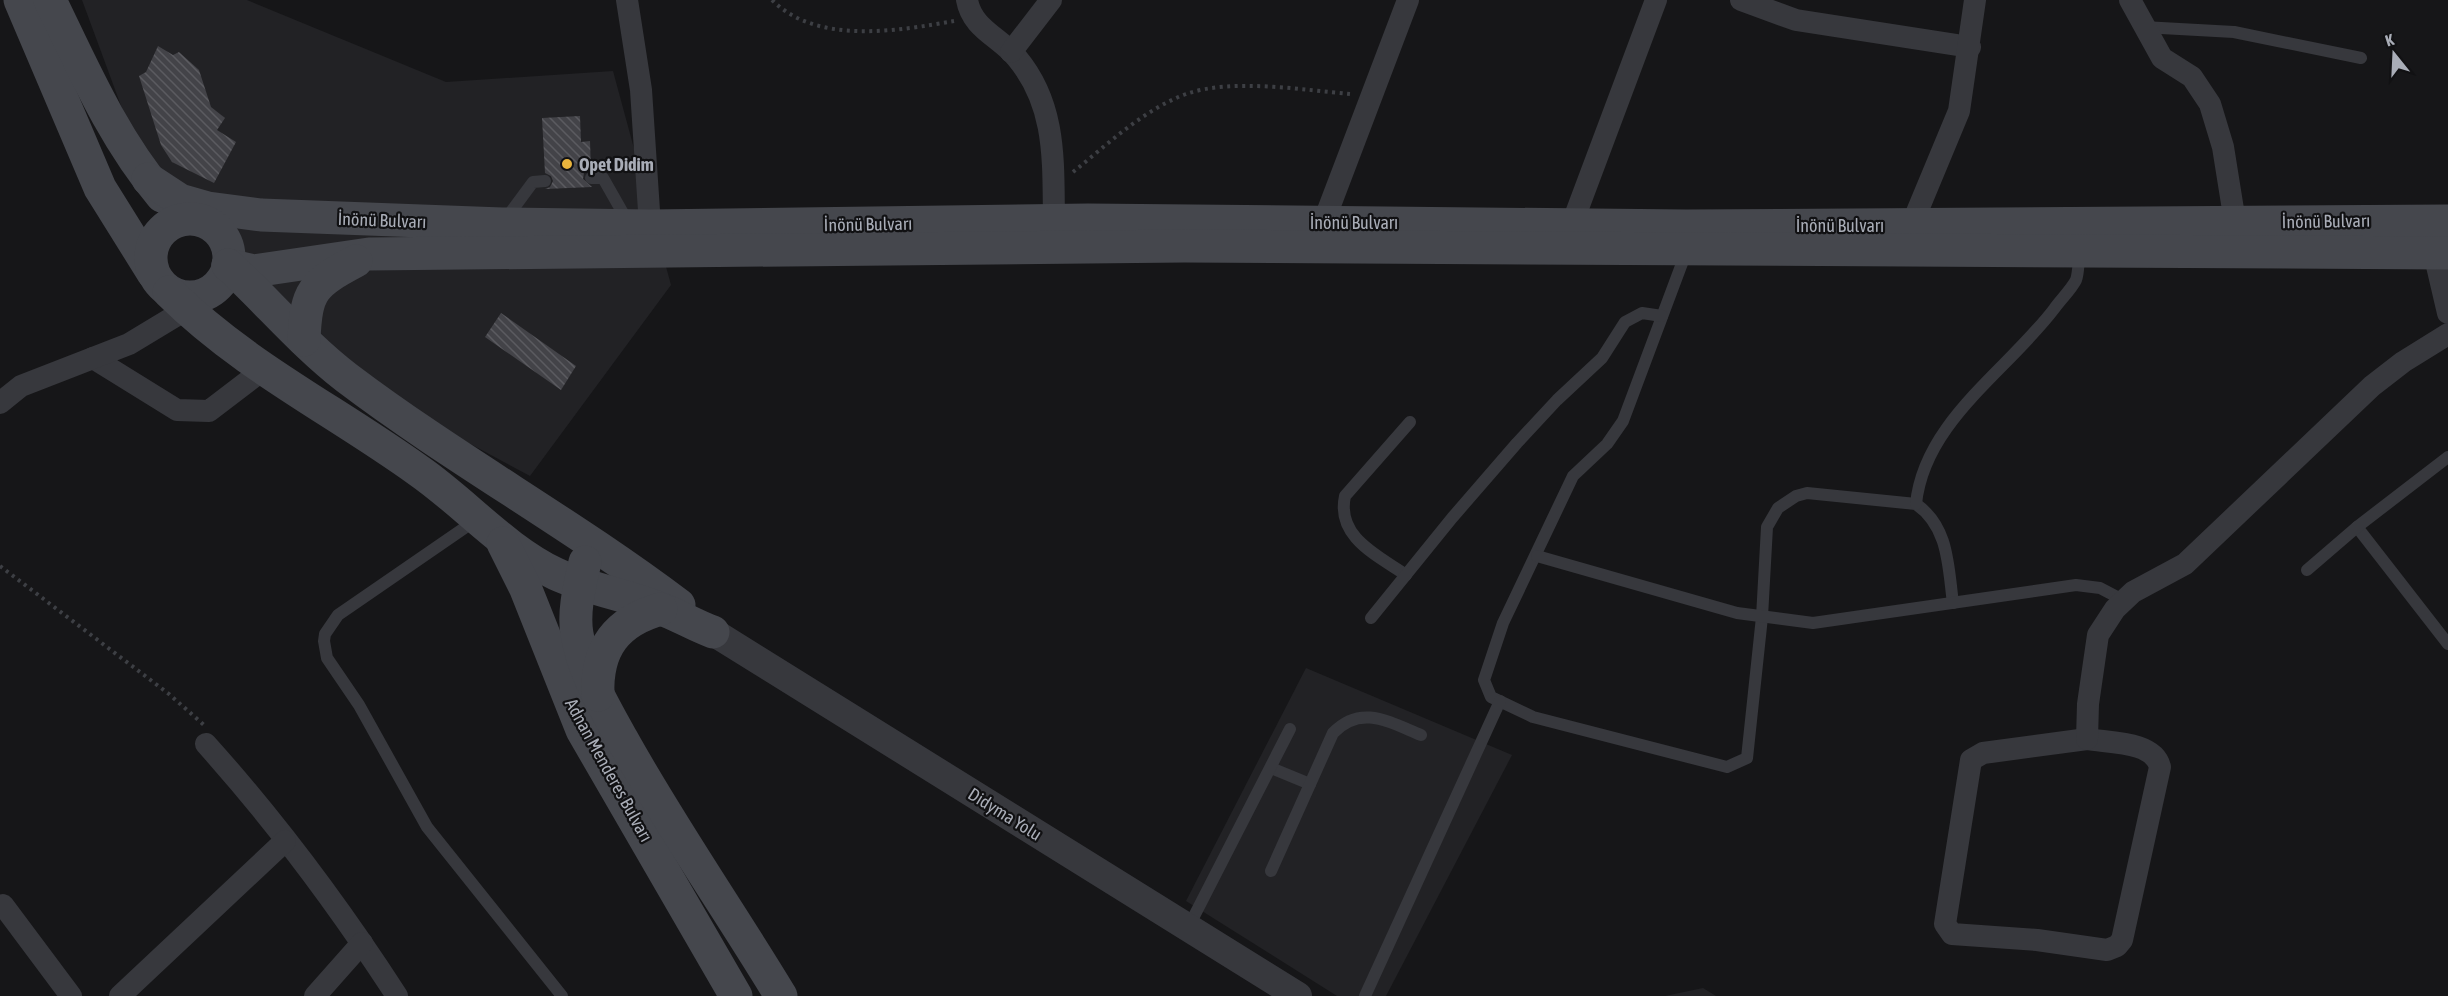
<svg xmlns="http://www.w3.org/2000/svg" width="2448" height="996" font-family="'Asap Condensed',sans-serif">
	<defs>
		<pattern id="building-back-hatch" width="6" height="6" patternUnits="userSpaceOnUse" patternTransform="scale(1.5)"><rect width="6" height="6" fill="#434348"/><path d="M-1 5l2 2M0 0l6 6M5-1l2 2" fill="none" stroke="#5b5b60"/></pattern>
	</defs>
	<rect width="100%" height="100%" fill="#161618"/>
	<!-- built -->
	<g fill="#222225">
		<path d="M82 0H247L446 82 613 71 671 285 530 476 346 377 148 179Z"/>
		<path d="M1306 668 1512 755 1386 996H1337L1186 901Z"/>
		<path d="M1703 988 1716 996H1665Z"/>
	</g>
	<!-- building -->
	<g fill="url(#building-back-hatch)">
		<path d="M158 46 173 55 179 52 199 70 211 107 225 118 217 130 236 142 214 183 172 162 161 145 139 76 146 72Z"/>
		<path d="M580 116 581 142 590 141 591 170 584 173 583 179 592 187 545 189 550 187 553 181 551 176 545 173 542 118Z"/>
		<path d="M501 313 576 366 561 390 485 337Z"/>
	</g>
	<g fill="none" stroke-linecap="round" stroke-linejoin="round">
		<!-- path -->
		<g stroke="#3d3f44" stroke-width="4" stroke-dasharray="3 4.5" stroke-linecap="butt">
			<path d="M772 0C817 45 897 31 954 21"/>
			<path d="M1073 172C1108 144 1143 110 1186 94 1232 78 1303 90 1351 94"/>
			<path d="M0 566 169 694 205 726"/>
		</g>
		<!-- service -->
		<g stroke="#37383d" stroke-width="12">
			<path d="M2143 27 2234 32 2361 58"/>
			<path d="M591 178H603L628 222"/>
			<path d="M505 220 533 182 545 181"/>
			<path d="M1687 250 1623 421 1607 444 1573 476 1503 623 1484 680 1491 697 1533 717 1727 767 1747 758 1762 617 1767 527 1778 508 1796 496 1807 493 1916 504C1949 527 1948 566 1953 603"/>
			<path d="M1916 504C1924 422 2007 371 2054 309 2060 300 2071 290 2076 280 2079 272 2078 260 2080 252"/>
			<path d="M476 520 338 615 325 634 324 641 327 658 359 705 427 827 562 996"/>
			<path d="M2357 527 2448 644"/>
			<path d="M1537 556 1737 613 1813 623 2076 585 2100 588 2123 600"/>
			<path d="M2307 570 2357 527 2448 457"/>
			<path d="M1406 575C1377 555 1336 537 1345 496L1410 422"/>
			<path d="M1371 618 1452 518 1517 443 1557 400 1602 358 1625 322 1642 313 1662 316"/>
			<path d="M1271 768 1310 784"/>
			<path d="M1271 871 1333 733C1361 704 1389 722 1421 735"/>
			<path d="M1188 928 1290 729"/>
			<path d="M1365 996 1500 701"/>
		</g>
		<!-- minor -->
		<g stroke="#37383d" stroke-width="22">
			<path d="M627 0 641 90 650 226"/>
			<path d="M967 0C972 29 1000 37 1017 58 1057 106 1053 162 1054 221"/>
			<path d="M1741 0 1796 20 1970 47"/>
			<path d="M2130 0 2162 58 2192 77 2210 104 2223 147 2235 222"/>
			<path d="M1011 52 1051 0"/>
			<path d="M1324 221 1408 0"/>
			<path d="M1572 224 1656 0"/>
			<path d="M1912 224 1959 111 1975 0"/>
			<path d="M2434 253 2448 313"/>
			<path d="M93 358 177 410 209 411 264 369"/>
			<path d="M0 403 21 386 129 344 187 309"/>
			<path d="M2087 739C2109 743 2154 741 2160 767L2122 940 2117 946 2107 950 2037 940 1952 934 1945 924 1971 760 1983 753Z"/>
			<path d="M2087 739 2088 704 2098 635 2115 609 2133 592 2185 564 2372 386 2403 362 2448 334"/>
			<path d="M206 744C276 822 340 908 397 996"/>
			<path d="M0 907 3 905 71 996"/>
			<path d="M120 996 285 841"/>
			<path d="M315 996 362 943"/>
		</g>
		<!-- tertiary -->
		<path stroke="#37383d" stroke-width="28" d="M713 632 1298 996"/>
		<!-- secondary -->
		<g stroke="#45474d" stroke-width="33">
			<path d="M20 0 100 188 153 273"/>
			<path d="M50 0C83 68 113 138 162 196"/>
			<path d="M148 179 180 200 208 208 261 215 502 224 650 226 1088 220 1686 226 2448 221"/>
			<circle cx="190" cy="258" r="39"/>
			<path d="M228 265 254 271 369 254 1184 246 2448 253"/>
			<path d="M228 265C268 302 304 345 347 378 454 459 572 524 679 605"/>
			<path d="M169 292C245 367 333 409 419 471 465 503 505 550 556 574 589 589 626 595 659 608 678 615 694 625 713 632"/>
			<path d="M304 340C306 290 313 284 356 261"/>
			<path d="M503 543 525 587 582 730 736 996"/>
			<path d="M585 562C580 585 573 611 577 634 583 672 604 706 622 739 671 827 729 910 781 996"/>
			<path d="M598 695C596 648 617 621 661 609"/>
		</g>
	</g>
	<!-- markers -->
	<circle fill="#e9b43d" stroke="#111113" stroke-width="2" cx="567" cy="164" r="6"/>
	<g text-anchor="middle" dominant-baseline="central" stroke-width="4.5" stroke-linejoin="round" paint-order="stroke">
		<!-- poi labels -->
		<g font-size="18" font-weight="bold" fill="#a9adb7" stroke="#111113" text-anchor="start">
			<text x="579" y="164">Opet Didim</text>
		</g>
		<!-- street labels -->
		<g font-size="18" fill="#a9adb7" stroke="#111113">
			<text transform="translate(382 220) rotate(2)">İnönü Bulvarı</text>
			<text transform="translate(2326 221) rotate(-1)">İnönü Bulvarı</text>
			<text x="1354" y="222">İnönü Bulvarı</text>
			<text transform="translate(868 224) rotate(-1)">İnönü Bulvarı</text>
			<text x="1840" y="225">İnönü Bulvarı</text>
			<text transform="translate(609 770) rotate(61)">Adnan Menderes Bulvarı</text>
			<text transform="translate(1005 814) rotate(32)">Didyma Yolu</text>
		</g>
	</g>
	<!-- north arrow -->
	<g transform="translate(2394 54) rotate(342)" stroke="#111113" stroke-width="4.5" paint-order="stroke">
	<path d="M0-4.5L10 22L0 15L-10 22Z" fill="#a9adb7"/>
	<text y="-9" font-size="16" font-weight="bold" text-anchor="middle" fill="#a9adb7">K</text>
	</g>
</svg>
